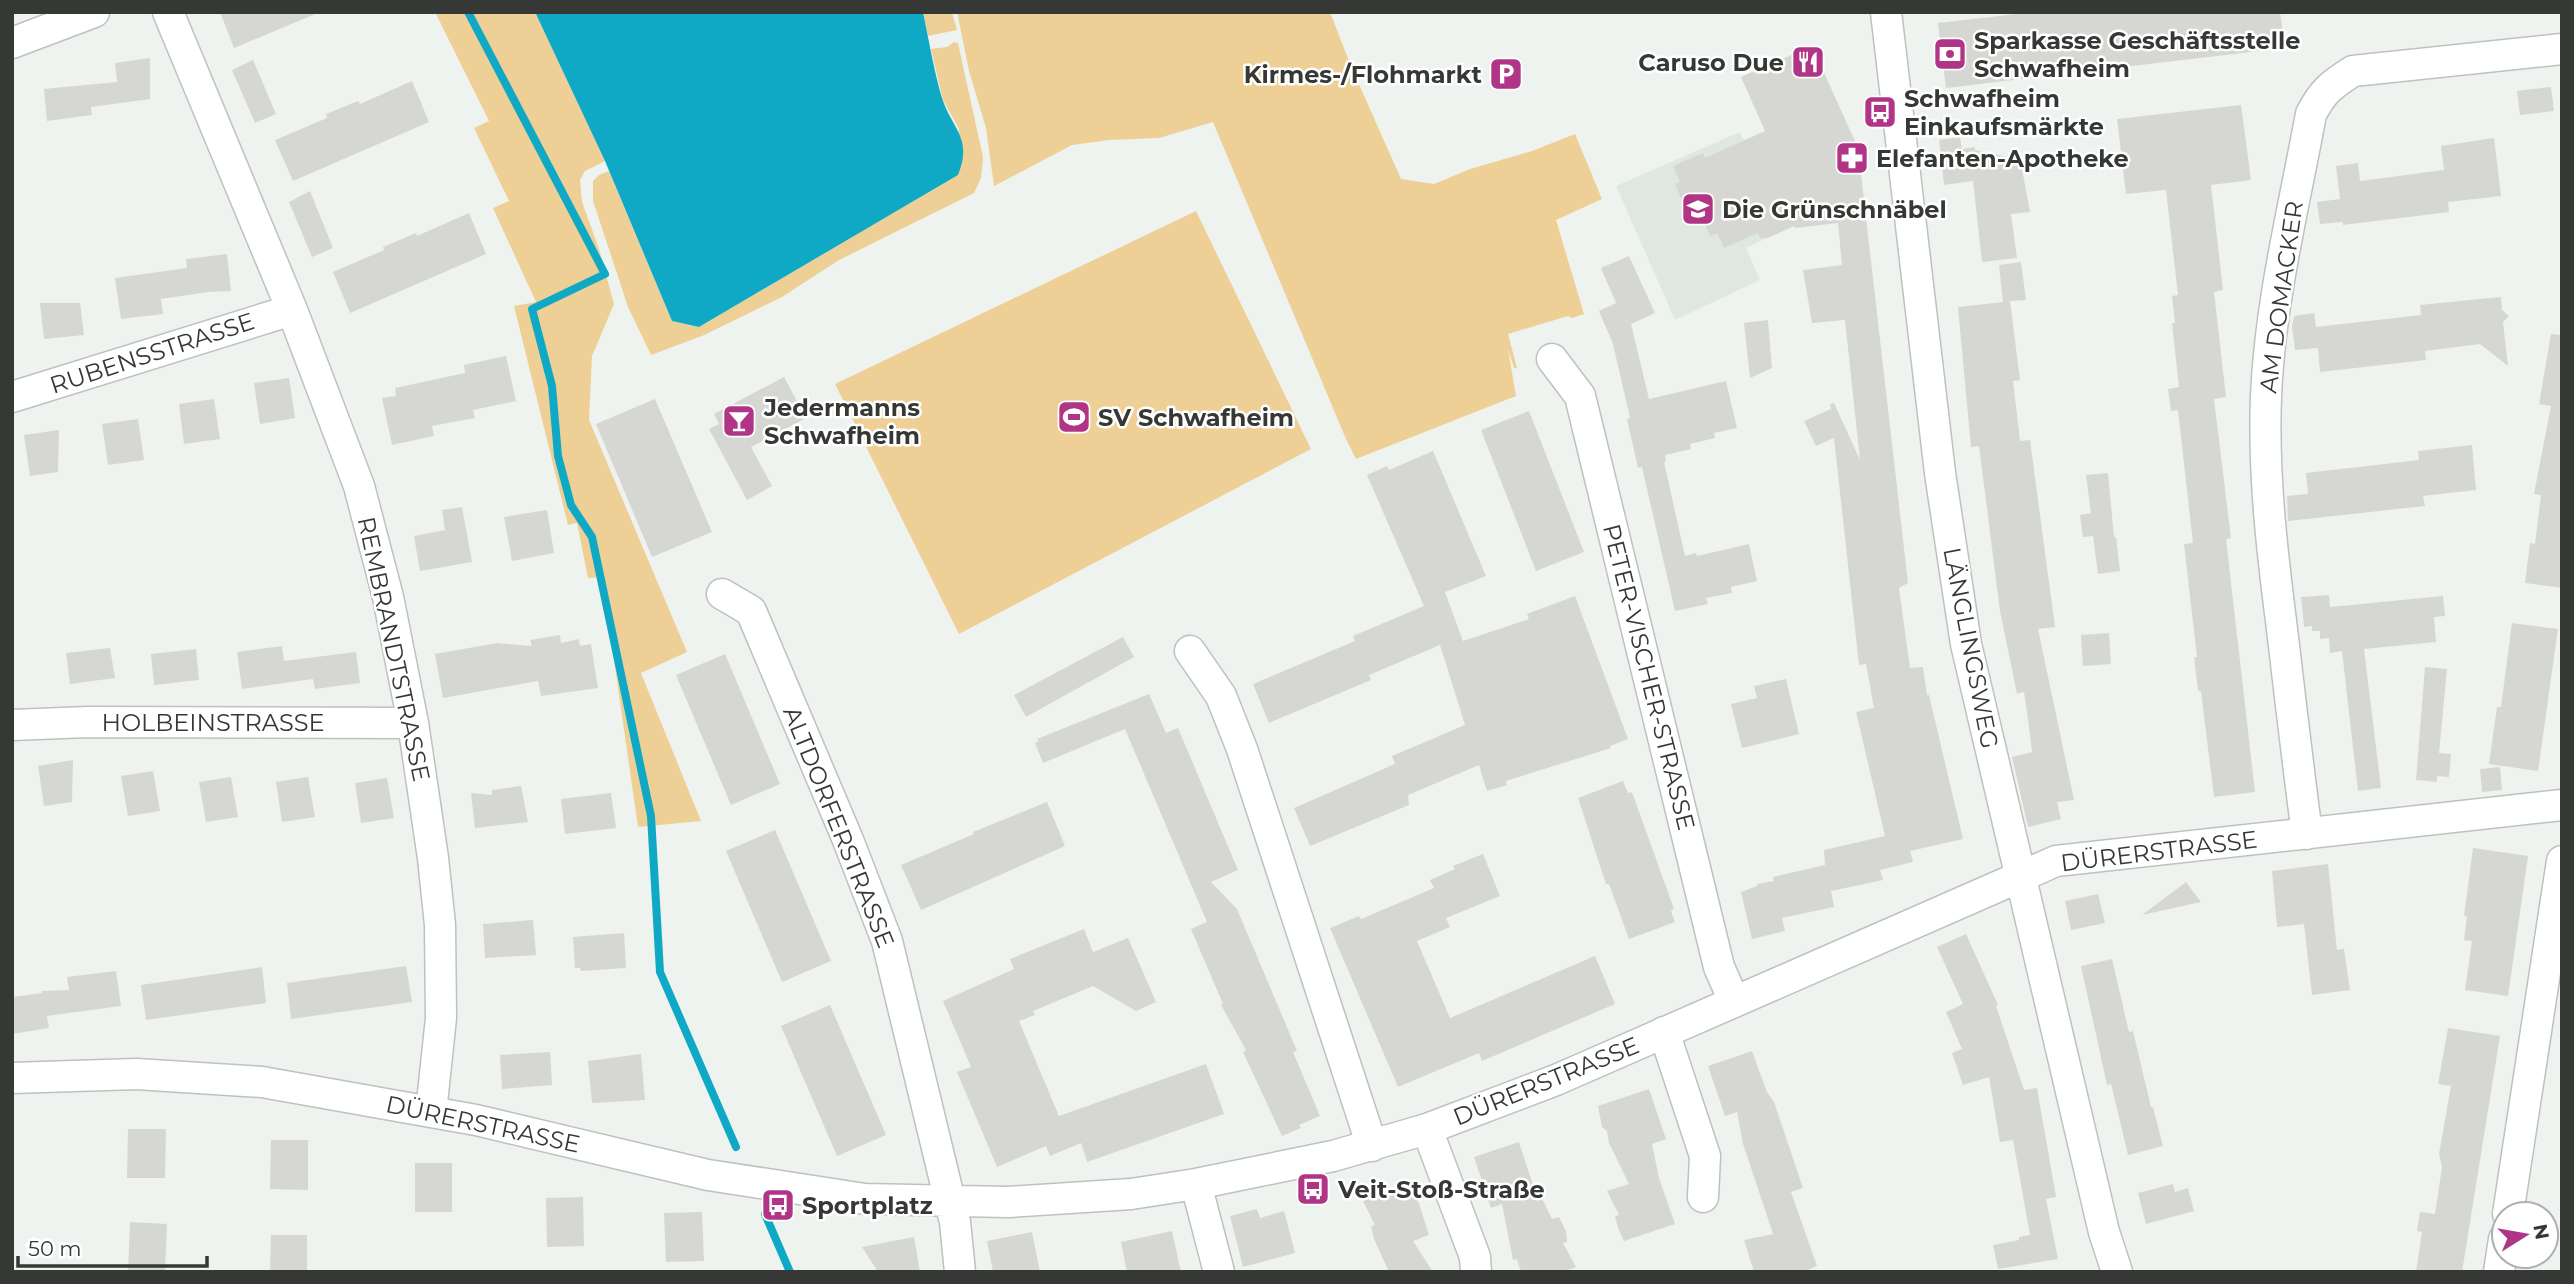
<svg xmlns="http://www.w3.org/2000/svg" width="2574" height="1284" viewBox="0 0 2574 1284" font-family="Montserrat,sans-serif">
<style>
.built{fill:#dee8e0}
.green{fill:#eed096}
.water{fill:#10a9c5}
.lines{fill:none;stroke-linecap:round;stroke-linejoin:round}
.stream{stroke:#10a9c5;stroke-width:8}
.building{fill:#d6d7d2}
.minor-casing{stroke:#bec2bf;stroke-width:33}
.minor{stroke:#fff;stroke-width:30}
.labels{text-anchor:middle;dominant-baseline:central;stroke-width:5;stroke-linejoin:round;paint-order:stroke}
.poi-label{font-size:24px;font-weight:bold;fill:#363836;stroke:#fefffe;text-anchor:start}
.street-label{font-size:24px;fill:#363836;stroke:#fefffe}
</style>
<rect width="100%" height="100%" fill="#eef3ef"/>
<!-- built -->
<path class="built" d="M1740 132 1756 167 1753 169 1780 232 1746 248 1760 280 1675 320 1616 186Z"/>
<!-- green -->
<path class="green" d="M435 12H535L605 161 585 171 580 180 582 202 599 249 614 304 592 356 589 420 687 652 641 673 701 821 638 827 602 577 588 578 577 523 568 525 514 306 536 302 493 208 509 201 474 128 489 121Z
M923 12H952L957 30 928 36Z
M957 12H1330L1350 64 1401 179 1434 184 1470 169 1532 151 1575 134 1602 199 1556 220 1584 314 1572 318 1568 316 1508 334 1517 368H1514L1508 349 1516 396 1356 459 1346 439 1213 122 1159 138 1109 140 1072 145 994 186 986 128 969 71Z
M954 42 958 43 983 157 981 178 974 193 839 260 782 297 702 336 651 355 628 307 593 201V181L599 175 609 171 672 321 699 327 958 175 959 129 943 100 931 49 947 47Z
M1196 211 1311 449 959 634 835 384Z"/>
<!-- water -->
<path class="water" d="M535 12H923C929 41 934 71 942 98 952 129 973 138 958 175L699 327 672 321 605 161Z"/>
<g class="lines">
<!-- stream -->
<path class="stream" d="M468 12 605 274 532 309 552 386 558 456 571 505 592 537 651 816 660 972 736 1147
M765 1214 790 1272"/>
</g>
<!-- building -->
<path class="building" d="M220 12H320L234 48Z
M2035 12H2280L2285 48 1946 88 1938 23Z
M1812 46 1858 148 1908 583 1899 588 1910 668 1923 667 1927 695H1929L1963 839 1910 851 1913 862 1880 870 1883 880 1831 891 1834 907 1782 918 1785 931 1752 939 1741 892 1757 886V884L1774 881 1773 877 1825 865 1824 850 1885 836 1856 712 1874 708 1866 664 1859 665 1834 438 1816 446 1804 421 1831 409 1830 404 1834 403 1860 460 1845 320 1812 323 1803 270 1842 265 1838 223 1795 228 1794 226 1768 238H1760L1758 233 1724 248 1717 233 1710 236 1698 208 1687 213 1675 184 1680 182 1673 166 1703 153 1705 158 1765 131 1741 77Z
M150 58V99L91 107 92 115 47 121 44 89 117 82 115 63Z
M253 60 276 114 255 123 232 70Z
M412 81 429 122 293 181 275 140 327 118 326 114 358 101 360 104Z
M2551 87 2554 111 2520 115 2517 91Z
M2241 105 2251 180 2211 185 2223 290 2214 292 2226 397 2214 399 2231 538 2226 539 2255 792 2214 797 2201 691H2198L2194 657H2197L2184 544 2193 543 2178 410 2171 411 2168 389 2179 387 2172 323H2175L2172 296 2178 295 2166 190 2126 194 2117 119Z
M1960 137 1962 149 1975 147V150L2009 157V159L2020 158 2030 212 2011 214 2017 258 1982 262 1973 181 1944 185 1939 140Z
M2494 138 2501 196 2448 202 2449 212 2343 225V222L2320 224 2317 202 2340 199 2336 166 2358 163 2360 181 2444 170 2441 146Z
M310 191 333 248 312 257 289 202Z
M469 213 486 254 350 313 333 272 384 250 383 247 416 233 417 236Z
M227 254 231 291 208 292 161 299 163 314 121 319 115 278 187 268 186 259Z
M1629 256 1655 313 1631 324 1649 399 1726 381 1737 428 1714 433 1715 438 1690 444 1691 449 1665 455 1666 461 1664 462 1685 556 1696 553 1697 556 1749 544 1757 581 1731 587 1732 593 1706 598 1708 604 1675 611 1642 467 1638 468 1627 419 1630 418 1613 344 1599 311 1616 303 1601 268Z
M2021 262 2026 300 2010 301 2020 380 2013 381 2020 441 2030 440 2055 627 2038 629 2074 800 2057 802 2061 819 2028 827 2012 757 2032 752 2028 719 2024 692 2017 694 2000 611 1979 446 1971 447 1958 307 2003 302 1999 265Z
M2501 297 2502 310 2509 316 2503 322 2508 366 2480 344 2425 351 2426 360 2320 372 2318 348 2295 350 2292 327 2294 316 2314 313 2316 327 2421 315 2420 305Z
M40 303H80L84 335 44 339Z
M1768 320 1772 368 1750 378 1744 323Z
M2551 334 2562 335V588L2525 583 2530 543 2535 544 2541 495 2534 494 2551 406 2539 404Z
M506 356 516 401 473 410 475 418 432 426 434 436 392 445 382 398 396 396 395 388 465 373 464 365Z
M784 377 806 418 751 447 772 486 747 500 709 429 719 424 714 414Z
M289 378 295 418 260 424 254 383Z
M214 399 220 439 184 444 179 404Z
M655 399 712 532 652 557 596 424Z
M1529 411 1584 552 1536 571 1481 430Z
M138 419 144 460 108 465 102 424Z
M59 430 58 472 30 476 24 435Z
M2472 445 2476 490 2423 496 2425 506 2288 521 2287 496 2308 494 2306 473 2419 460 2418 451Z
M1433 451 1486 576 1445 592 1463 641 1529 619 1527 614 1575 596 1628 739 1610 746 1611 748 1506 781 1507 785 1487 791 1479 765 1408 795 1409 805 1310 846 1294 808 1395 764 1392 756 1465 725 1440 645 1369 675 1371 680 1269 723 1253 684 1355 641 1353 636 1424 606 1367 475 1387 466 1389 470Z
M2108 473 2114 537H2116L2120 571 2098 574 2093 536 2083 537 2080 515 2091 513 2086 475Z
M462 507 472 562 420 571 414 536 445 530 442 510Z
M547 510 554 553 512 561 504 517Z
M2329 595 2330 607 2443 596 2445 616 2434 617 2436 642 2364 649 2381 788 2358 791 2342 651 2330 653 2329 638 2320 639V631H2312V626L2304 627 2301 597Z
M2512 623 2558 629 2538 771 2489 764 2497 707H2501Z
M2109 633 2111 664 2083 666 2081 635Z
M560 635 561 643 579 639 580 646 591 644 598 688 541 696 538 681 443 698 435 654 497 643 532 646 530 640Z
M1123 637 1134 657 1026 717 1014 695Z
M282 646 284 661 356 652 360 683 315 689 313 679 242 689 237 652Z
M110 648 115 678 70 684 66 653Z
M196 649 199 680 154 685 151 654Z
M725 654 780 784 731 805 676 675Z
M2425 667 2447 669 2439 753 2451 754 2449 777 2437 776V782L2416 780Z
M1786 679 1799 734 1742 748 1731 704 1757 698 1754 686Z
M1149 694 1166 733 1178 728 1238 870 1211 882 1237 909 1297 1051 1293 1052 1320 1116 1299 1125 1301 1128 1282 1136 1243 1052 1246 1050 1221 1005 1223 1004 1191 929 1207 922 1125 729 1043 763 1035 743 1039 741 1037 739Z
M73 760 72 802 44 806 38 766Z
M2500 767 2502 790 2482 792 2480 769Z
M153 771 160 811 128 816 121 776Z
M231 777 238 817 206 822 199 782Z
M308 777 315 817 282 822 276 782Z
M387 778 394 818 361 823 355 783Z
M1623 781 1628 793 1632 792 1674 909 1671 911 1675 922 1629 939 1609 884H1606L1578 798Z
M521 786 528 822 475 828 471 793 492 795V790Z
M611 793 616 828 565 834 561 799Z
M1047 802 1065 846 921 910 901 865 974 834 973 832Z
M775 830 831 961 782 982 726 851Z
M2473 848 2528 856 2508 996 2465 990 2472 941 2464 940 2467 916H2464Z
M1483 854 1500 896 1446 918 1450 927 1417 941 1450 1018 1595 956 1615 1004 1482 1061 1479 1053 1398 1087 1330 928 1359 916 1361 919 1434 888 1430 880 1455 869 1453 866Z
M2328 864 2337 950 2344 949 2350 990 2312 995 2304 924 2277 927 2272 871Z
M2186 882 2201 902 2142 915Z
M2098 894 2105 923 2071 930 2065 901Z
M533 920 536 955 485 958 483 924Z
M1084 929 1093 952 1128 938 1156 1002 1136 1011 1093 986 1033 1011 1035 1015 1019 1021 1059 1116 1206 1064 1224 1114 1087 1162 1081 1143 1050 1156 1046 1146 997 1167 957 1072 971 1067 943 1001 1014 969 1010 959Z
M624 933 626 968 581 971 580 968H575L573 937Z
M1966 934 1998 1005 1996 1006 2024 1090 2037 1088 2056 1197 2046 1199 2058 1259 1998 1269 1993 1245 2019 1240V1237L2030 1235 2013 1140 2000 1142 1989 1077 1963 1085 1952 1053 1962 1049 1946 1012 1963 1004 1937 947Z
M2112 959 2129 1032 2133 1031 2151 1107H2153L2163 1146 2128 1155 2111 1084 2107 1085 2081 966Z
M406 966 412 1002 291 1019 287 983Z
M262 967 266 1003 146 1020 141 985Z
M116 971 121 1006 47 1016 49 1028 12 1034V997L42 993V991L69 990 67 977Z
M830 1005 886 1135 837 1156 781 1026Z
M2448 1028 2500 1036 2462 1272H2416L2422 1232 2417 1231 2420 1212 2435 1214 2442 1167 2439 1154 2451 1086 2438 1084Z
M1752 1051 1767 1092 1774 1102 1803 1188 1791 1192 1817 1266 1803 1272H1754L1744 1240 1773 1234 1743 1144 1737 1112 1725 1116 1708 1066Z
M550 1052 552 1085 502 1089 500 1055Z
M641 1054 645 1100 592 1103 588 1061Z
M1649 1089 1666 1139 1652 1144 1659 1178 1675 1224 1624 1241 1618 1228 1615 1216 1619 1215 1607 1191 1629 1184 1609 1143 1607 1131 1602 1127 1598 1106Z
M128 1129H166L165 1178H127Z
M271 1140H308V1190L270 1189Z
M1519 1142 1535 1191 1538 1190 1552 1219 1559 1217 1566 1231 1567 1242 1563 1243 1576 1267 1562 1272H1521L1517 1259 1513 1260 1502 1204 1491 1208 1474 1157Z
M415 1163H452V1212H415Z
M2173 1184 2175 1192 2188 1188 2194 1211 2146 1224 2138 1193Z
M1413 1185 1429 1235 1413 1241 1433 1272H1389L1374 1239 1371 1226 1375 1225 1363 1201Z
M583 1197 584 1246 547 1247 546 1198Z
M1257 1209 1260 1218 1284 1211 1295 1253 1243 1267 1230 1216Z
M702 1212 704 1261 666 1262 664 1213Z
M130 1222 167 1224 165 1272H128Z
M1172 1231 1181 1272H1127L1121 1242Z
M1032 1232 1040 1272H993L987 1241Z
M271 1235H307V1272H270Z
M914 1237 920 1272H878L862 1247Z"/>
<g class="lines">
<defs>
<path id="minor" d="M168 12 292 310 359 486 388 597 413 723 433 858 440 925 441 1018 431 1112
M1886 12 1940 473 1966 644 2104 1232 2117 1272
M12 43 94 12
M1552 359 1580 396 1719 967 1734 1001
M12 397 292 310
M722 594 751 611 848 840 887 941 955 1222 960 1272
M1190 651 1221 696 1242 749 1372 1146
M12 725 88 722 413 723
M2307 834C2298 766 2290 697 2282 629 2272 551 2263 475 2266 396 2270 301 2294 207 2311 114 2323 91 2331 85 2353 71L2562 49
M1664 1032 1705 1156 1703 1197
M12 1078 136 1074 262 1082 476 1120 708 1175 865 1199 1008 1202 1131 1194 1196 1184 1333 1156 1427 1129 1556 1080 2056 861 2562 805
M1427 1129 1475 1257 1476 1272
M1196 1184 1219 1272
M2508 1214 2562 861
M2499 1272 2504 1239"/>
</defs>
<!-- minor casing -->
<use href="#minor" class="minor-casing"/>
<!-- minor -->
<use href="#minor" class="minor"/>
</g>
<!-- icons -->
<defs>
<symbol id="bank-square" viewBox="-11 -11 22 22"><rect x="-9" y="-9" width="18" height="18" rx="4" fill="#b03586" stroke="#fefffe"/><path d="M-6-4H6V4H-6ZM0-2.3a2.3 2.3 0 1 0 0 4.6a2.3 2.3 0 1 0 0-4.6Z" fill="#fff"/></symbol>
<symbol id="restaurant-square" viewBox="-11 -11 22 22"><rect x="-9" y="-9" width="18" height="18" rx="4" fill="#b03586" stroke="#fefffe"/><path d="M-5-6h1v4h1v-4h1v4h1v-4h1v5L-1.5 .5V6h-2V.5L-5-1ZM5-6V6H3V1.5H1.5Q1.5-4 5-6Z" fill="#fff"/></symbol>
<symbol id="parking-square" viewBox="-11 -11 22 22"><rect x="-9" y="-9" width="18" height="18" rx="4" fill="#b03586" stroke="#fefffe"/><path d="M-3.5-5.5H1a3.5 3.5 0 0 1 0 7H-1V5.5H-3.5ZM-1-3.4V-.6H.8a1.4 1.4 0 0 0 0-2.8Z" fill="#fff"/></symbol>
<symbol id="bus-square" viewBox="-11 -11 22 22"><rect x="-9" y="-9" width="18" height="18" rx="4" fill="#b03586" stroke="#fefffe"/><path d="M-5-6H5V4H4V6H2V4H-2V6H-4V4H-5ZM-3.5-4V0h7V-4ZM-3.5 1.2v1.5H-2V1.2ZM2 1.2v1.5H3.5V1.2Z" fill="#fff"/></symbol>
<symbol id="pharmacy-square" viewBox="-11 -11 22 22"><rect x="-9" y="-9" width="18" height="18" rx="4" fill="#b03586" stroke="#fefffe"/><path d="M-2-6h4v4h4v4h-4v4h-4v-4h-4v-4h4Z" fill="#fff"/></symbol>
<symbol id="school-square" viewBox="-11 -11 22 22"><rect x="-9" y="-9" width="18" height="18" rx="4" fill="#b03586" stroke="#fefffe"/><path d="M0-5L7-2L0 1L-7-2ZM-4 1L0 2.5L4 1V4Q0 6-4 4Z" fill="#fff"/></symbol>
<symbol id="stadium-square" viewBox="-11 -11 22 22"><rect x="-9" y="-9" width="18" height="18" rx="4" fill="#b03586" stroke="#fefffe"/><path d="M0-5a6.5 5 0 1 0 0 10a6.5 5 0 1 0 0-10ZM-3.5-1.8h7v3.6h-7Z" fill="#fff"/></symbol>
<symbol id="bar-square" viewBox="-11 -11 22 22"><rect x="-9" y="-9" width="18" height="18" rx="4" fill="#b03586" stroke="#fefffe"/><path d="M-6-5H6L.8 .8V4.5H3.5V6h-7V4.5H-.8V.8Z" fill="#fff"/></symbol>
</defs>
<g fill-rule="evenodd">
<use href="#bank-square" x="1931" y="35" width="38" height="38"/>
<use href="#restaurant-square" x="1789" y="43" width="38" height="38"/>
<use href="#parking-square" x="1487" y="55" width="38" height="38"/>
<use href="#bus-square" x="1861" y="93" width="38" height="38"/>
<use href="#pharmacy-square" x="1833" y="139" width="38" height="38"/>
<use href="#school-square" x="1679" y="190" width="38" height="38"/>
<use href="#stadium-square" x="1055" y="398" width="38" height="38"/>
<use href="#bar-square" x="720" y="402" width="38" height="38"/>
<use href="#bus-square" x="1294" y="1170" width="38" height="38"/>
<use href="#bus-square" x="759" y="1186" width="38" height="38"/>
</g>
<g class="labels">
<!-- poi labels -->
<g class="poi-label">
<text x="1974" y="40">Sparkasse Geschäftsstelle<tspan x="1974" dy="28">Schwafheim</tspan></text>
<text x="1784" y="62" text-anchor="end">Caruso Due</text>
<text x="1482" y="74" text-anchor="end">Kirmes-/Flohmarkt</text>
<text x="1904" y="98">Schwafheim<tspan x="1904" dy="28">Einkaufsmärkte</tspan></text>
<text x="1876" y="158">Elefanten-Apotheke</text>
<text x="1722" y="209">Die Grünschnäbel</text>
<text x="764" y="407">Jedermanns<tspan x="764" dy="28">Schwafheim</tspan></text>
<text x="1098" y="417">SV Schwafheim</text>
<text x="1338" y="1189">Veit-Stoß-Straße</text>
<text x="802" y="1205">Sportplatz</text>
</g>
<!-- street labels -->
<g class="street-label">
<text transform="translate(2281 297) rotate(-82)">AM DOMACKER</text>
<text transform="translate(152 353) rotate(-18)">RUBENSSTRASSE</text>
<text transform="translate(1971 648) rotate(79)">LÄNGLINGSWEG</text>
<text transform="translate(394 649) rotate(78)">REMBRANDTSTRASSE</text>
<text transform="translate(1649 677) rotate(76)">PETER-VISCHER-STRASSE</text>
<text x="213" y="722">HOLBEINSTRASSE</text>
<text transform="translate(839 827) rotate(68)">ALTDORFERSTRASSE</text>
<text transform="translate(2159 851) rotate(-7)">DÜRERSTRASSE</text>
<text transform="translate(1546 1081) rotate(-22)">DÜRERSTRASSE</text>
<text transform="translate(483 1124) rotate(12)">DÜRERSTRASSE</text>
</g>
</g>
<!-- border -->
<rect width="2574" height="1284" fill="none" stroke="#363836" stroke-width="28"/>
<!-- north arrow -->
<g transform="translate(2525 1235) rotate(79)"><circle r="33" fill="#fefffe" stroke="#aeafae" stroke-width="2"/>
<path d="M0-5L12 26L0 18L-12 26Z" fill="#b03586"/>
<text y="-10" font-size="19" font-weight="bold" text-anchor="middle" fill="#363836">N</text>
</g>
<!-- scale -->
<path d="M18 1256v10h189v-10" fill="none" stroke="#363836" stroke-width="3.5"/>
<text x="28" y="1256" font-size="21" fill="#363836" stroke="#fefffe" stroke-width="5" paint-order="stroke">50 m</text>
</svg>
